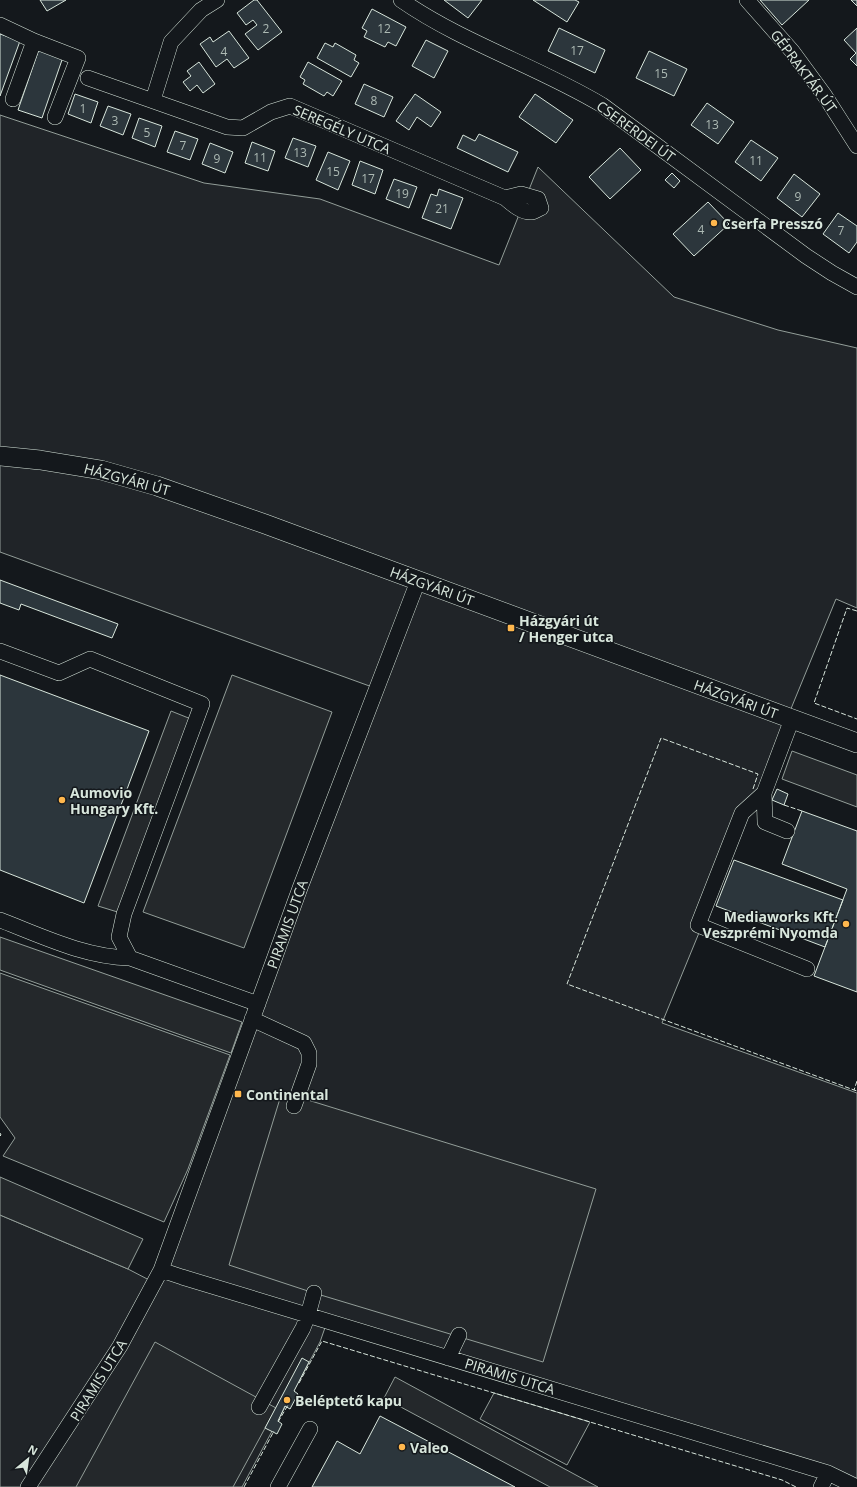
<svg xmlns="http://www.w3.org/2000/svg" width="857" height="1487" viewBox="0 0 857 1487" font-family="'Open Sans',sans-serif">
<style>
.green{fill:#202428;stroke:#939e99}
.parking{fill:#24282b;stroke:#939e99}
.building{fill:#2c363c;stroke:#d8e6dc}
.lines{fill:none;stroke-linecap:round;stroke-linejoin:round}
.minor-casing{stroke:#d8e6dc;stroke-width:16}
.major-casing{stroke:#d8e6dc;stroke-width:20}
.minor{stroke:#14181c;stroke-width:15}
.major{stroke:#14181c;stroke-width:19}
.fence{stroke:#d8e6dc;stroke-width:1;stroke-dasharray:5 2;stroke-linecap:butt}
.poi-dot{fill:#ffb74d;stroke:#14181c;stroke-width:1.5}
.labels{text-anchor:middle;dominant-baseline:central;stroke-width:3;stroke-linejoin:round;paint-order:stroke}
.number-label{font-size:12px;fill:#adbab4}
.street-label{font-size:14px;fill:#d8e6dc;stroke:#14181c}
.poi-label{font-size:14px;font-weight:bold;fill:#d8e6dc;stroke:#14181c;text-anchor:start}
</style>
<rect width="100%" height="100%" fill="#14181c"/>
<!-- green -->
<path class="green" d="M0 115 204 183 320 199 499 265 538 167 674 297 778 330 857 348V608L836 599 662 1023 857 1093V1484L328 1319 320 1342 242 1487H0V1215L128 1269 153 1282 375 688 0 552Z
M494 1393 590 1422 567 1465 480 1419Z"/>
<!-- parking -->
<path class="parking" d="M232 675 332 712 244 948 143 912Z
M171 711 196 721 124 914 98 906Z
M792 751 857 775V807L782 779Z
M0 937 242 1022 231 1053 0 970Z
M0 973 230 1055 188 1169 164 1222 3 1156 15 1138 0 1117Z
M282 1092 596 1189 543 1362 314 1293 229 1265Z
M0 1177 143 1239 128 1269 0 1215Z
M155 1342 276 1408 233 1487H76Z
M395 1377 598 1487H550L384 1398Z"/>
<!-- building -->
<path class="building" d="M40 0H66L47 11Z
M254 0H257L282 32 258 50 245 34 257 25 253 20 246 25 237 13Z
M444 0H482L468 18Z
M533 0H575L579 2 567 22Z
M760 0H809L782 25Z
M851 0H857V6Z
M372 9 406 27 396 46 388 42 385 47 364 37 367 31 362 28Z
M559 28 605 50 595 73 548 51Z
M857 28V66L850 59 856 53 844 40Z
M229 31 249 58 234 68 227 59 216 67 200 44 210 37 213 42Z
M0 34 20 41 0 96Z
M426 40 448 51 434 78 412 66Z
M325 43 333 47 335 43 356 55 354 60 359 63 351 77 317 58Z
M39 49 63 57 42 118 18 110Z
M649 51 687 69 674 96 636 78Z
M199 62 215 84 203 93 197 85 190 91 183 82 191 76 187 71Z
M308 62 342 81 333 96 327 92 324 96 303 84 305 80 300 77Z
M364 84 393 97 384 117 355 104Z
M75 94 98 102 91 123 68 114Z
M415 94 441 112 431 127 417 117 409 130 396 121Z
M535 94 573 120 556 143 519 117Z
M707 103 734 122 718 144 691 125Z
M108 106 131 114 123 135 100 126Z
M139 118 162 126 155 147 132 138Z
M175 131 198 139 190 160 167 152Z
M479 134 518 152 508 172 457 148 463 135 475 141Z
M293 138 316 146 308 167 285 158Z
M751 140 778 158 761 181 735 162Z
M252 142 275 151 268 171 245 163Z
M210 143 233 152 225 173 202 164Z
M620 148 641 170 610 199 589 177Z
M328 152 350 161 338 190 316 180Z
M360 161 383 170 375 194 352 185Z
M672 173 680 181 674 188 665 180Z
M794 174 820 194 802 217 777 198Z
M394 179 417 187 409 208 386 199Z
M439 189 463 198 451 229 422 218 431 194 437 196Z
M708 202 729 224 694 256 673 234Z
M838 213 857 226V242L849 253 823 234Z
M0 580 118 624 112 638 21 604 19 610 0 603Z
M0 675 149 731 84 903 0 870Z
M777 789 788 794 784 805 772 800Z
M802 811 857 831V992L814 976 847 889 782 864Z
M734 860 843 900 825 947 716 906Z
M302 1358 309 1362 294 1391 298 1394 290 1409 285 1406 278 1421 282 1424 277 1434 265 1428Z
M380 1416 515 1487H312L337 1441 360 1454Z"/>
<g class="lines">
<defs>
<path id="minor" d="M401 0C463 43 537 66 602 105L806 256 832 273 857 287
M747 0 792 51 825 96 857 146
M0 25 34 41 78 58 55 117
M88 78 227 127 243 128 271 112 290 106 505 198C512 204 522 213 532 212 534 212 538 209 541 208L538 199 521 194 505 198
M13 99 34 41
M153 100 171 42 201 10 217 0
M0 651 59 673 90 659 202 704 124 914 119 937 130 958 258 1004
M792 719 764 793 742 813 698 925 807 969
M764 793 765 822 787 831
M0 920C42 936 84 957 130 958
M252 1019 304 1043 309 1053V1064L294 1106
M161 1270 182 1277 828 1473 857 1487
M448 1358 459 1335
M259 1407 303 1328 308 1315 314 1293
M28 1487 120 1346 161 1270 300 888 418 581
M278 1487 310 1429
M821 1487 828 1473"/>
<path id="major" d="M0 456 40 460 101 470 157 486 265 524 857 743"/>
</defs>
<!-- minor casing -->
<use href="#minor" class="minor-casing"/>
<!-- major casing -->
<use href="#major" class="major-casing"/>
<!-- minor -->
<use href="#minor" class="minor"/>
<!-- major -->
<use href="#major" class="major"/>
<!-- fence -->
<path class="fence" d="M857 611 847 608 814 703 857 719
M753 789 758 774 661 738 567 984 854 1090
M784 805 802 811
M857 1081 854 1090 857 1091
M0 1133 1 1135 0 1136
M299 1383 322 1341 782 1480 796 1487
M278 1422 288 1405
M244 1487 274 1431"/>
</g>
<!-- markers -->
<g class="poi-dot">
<circle cx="714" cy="223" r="4"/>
<rect x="507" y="624" width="8" height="8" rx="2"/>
<circle cx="62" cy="800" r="4"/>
<circle cx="846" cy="924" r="4"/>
<rect x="234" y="1090" width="8" height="8" rx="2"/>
<circle cx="287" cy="1400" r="4"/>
<circle cx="402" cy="1447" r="4"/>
</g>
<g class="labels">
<!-- number labels -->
<g class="number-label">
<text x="266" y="28">2</text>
<text x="384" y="28">12</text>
<text x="577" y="50">17</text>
<text x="224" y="51">4</text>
<text x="661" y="73">15</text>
<text x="374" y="100">8</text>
<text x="83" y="108">1</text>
<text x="115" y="120">3</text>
<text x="712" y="124">13</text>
<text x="147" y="132">5</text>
<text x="183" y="145">7</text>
<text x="300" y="152">13</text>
<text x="260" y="157">11</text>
<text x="217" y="158">9</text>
<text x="756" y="160">11</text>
<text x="333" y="171">15</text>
<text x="368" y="178">17</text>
<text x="402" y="193">19</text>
<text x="798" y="196">9</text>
<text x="442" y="208">21</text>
<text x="701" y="229">4</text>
<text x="841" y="230">7</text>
</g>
<!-- street labels -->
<g class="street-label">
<text transform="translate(804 71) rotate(53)">GÉPRAKTÁR ÚT</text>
<text transform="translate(342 129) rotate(23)">SEREGÉLY UTCA</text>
<text transform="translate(636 131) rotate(36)">CSERERDEI ÚT</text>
<text transform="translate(127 479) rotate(15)">HÁZGYÁRI ÚT</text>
<text transform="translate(432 586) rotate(20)">HÁZGYÁRI ÚT</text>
<text transform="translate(736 699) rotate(20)">HÁZGYÁRI ÚT</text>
<text transform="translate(287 924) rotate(-70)">PIRAMIS UTCA</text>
<text transform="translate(510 1376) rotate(17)">PIRAMIS UTCA</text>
<text transform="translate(98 1380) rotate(-58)">PIRAMIS UTCA</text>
</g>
<!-- poi labels -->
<g class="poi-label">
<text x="722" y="223">Cserfa Presszó</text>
<text x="519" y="620">Házgyári út<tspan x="519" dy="16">/ Henger utca</tspan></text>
<text x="70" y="792">Aumovio<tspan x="70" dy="16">Hungary Kft.</tspan></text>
<text x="838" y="916" text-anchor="end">Mediaworks Kft.<tspan x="838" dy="16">Veszprémi Nyomda</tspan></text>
<text x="246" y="1094">Continental</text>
<text x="295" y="1400">Beléptető kapu</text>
<text x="410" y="1447">Valeo</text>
</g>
</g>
<!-- north arrow -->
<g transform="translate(28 1459) rotate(29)" stroke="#14181c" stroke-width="3" paint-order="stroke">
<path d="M0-3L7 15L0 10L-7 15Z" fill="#d8e6dc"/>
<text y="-6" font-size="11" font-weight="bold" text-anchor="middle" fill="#d8e6dc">N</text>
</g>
</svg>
